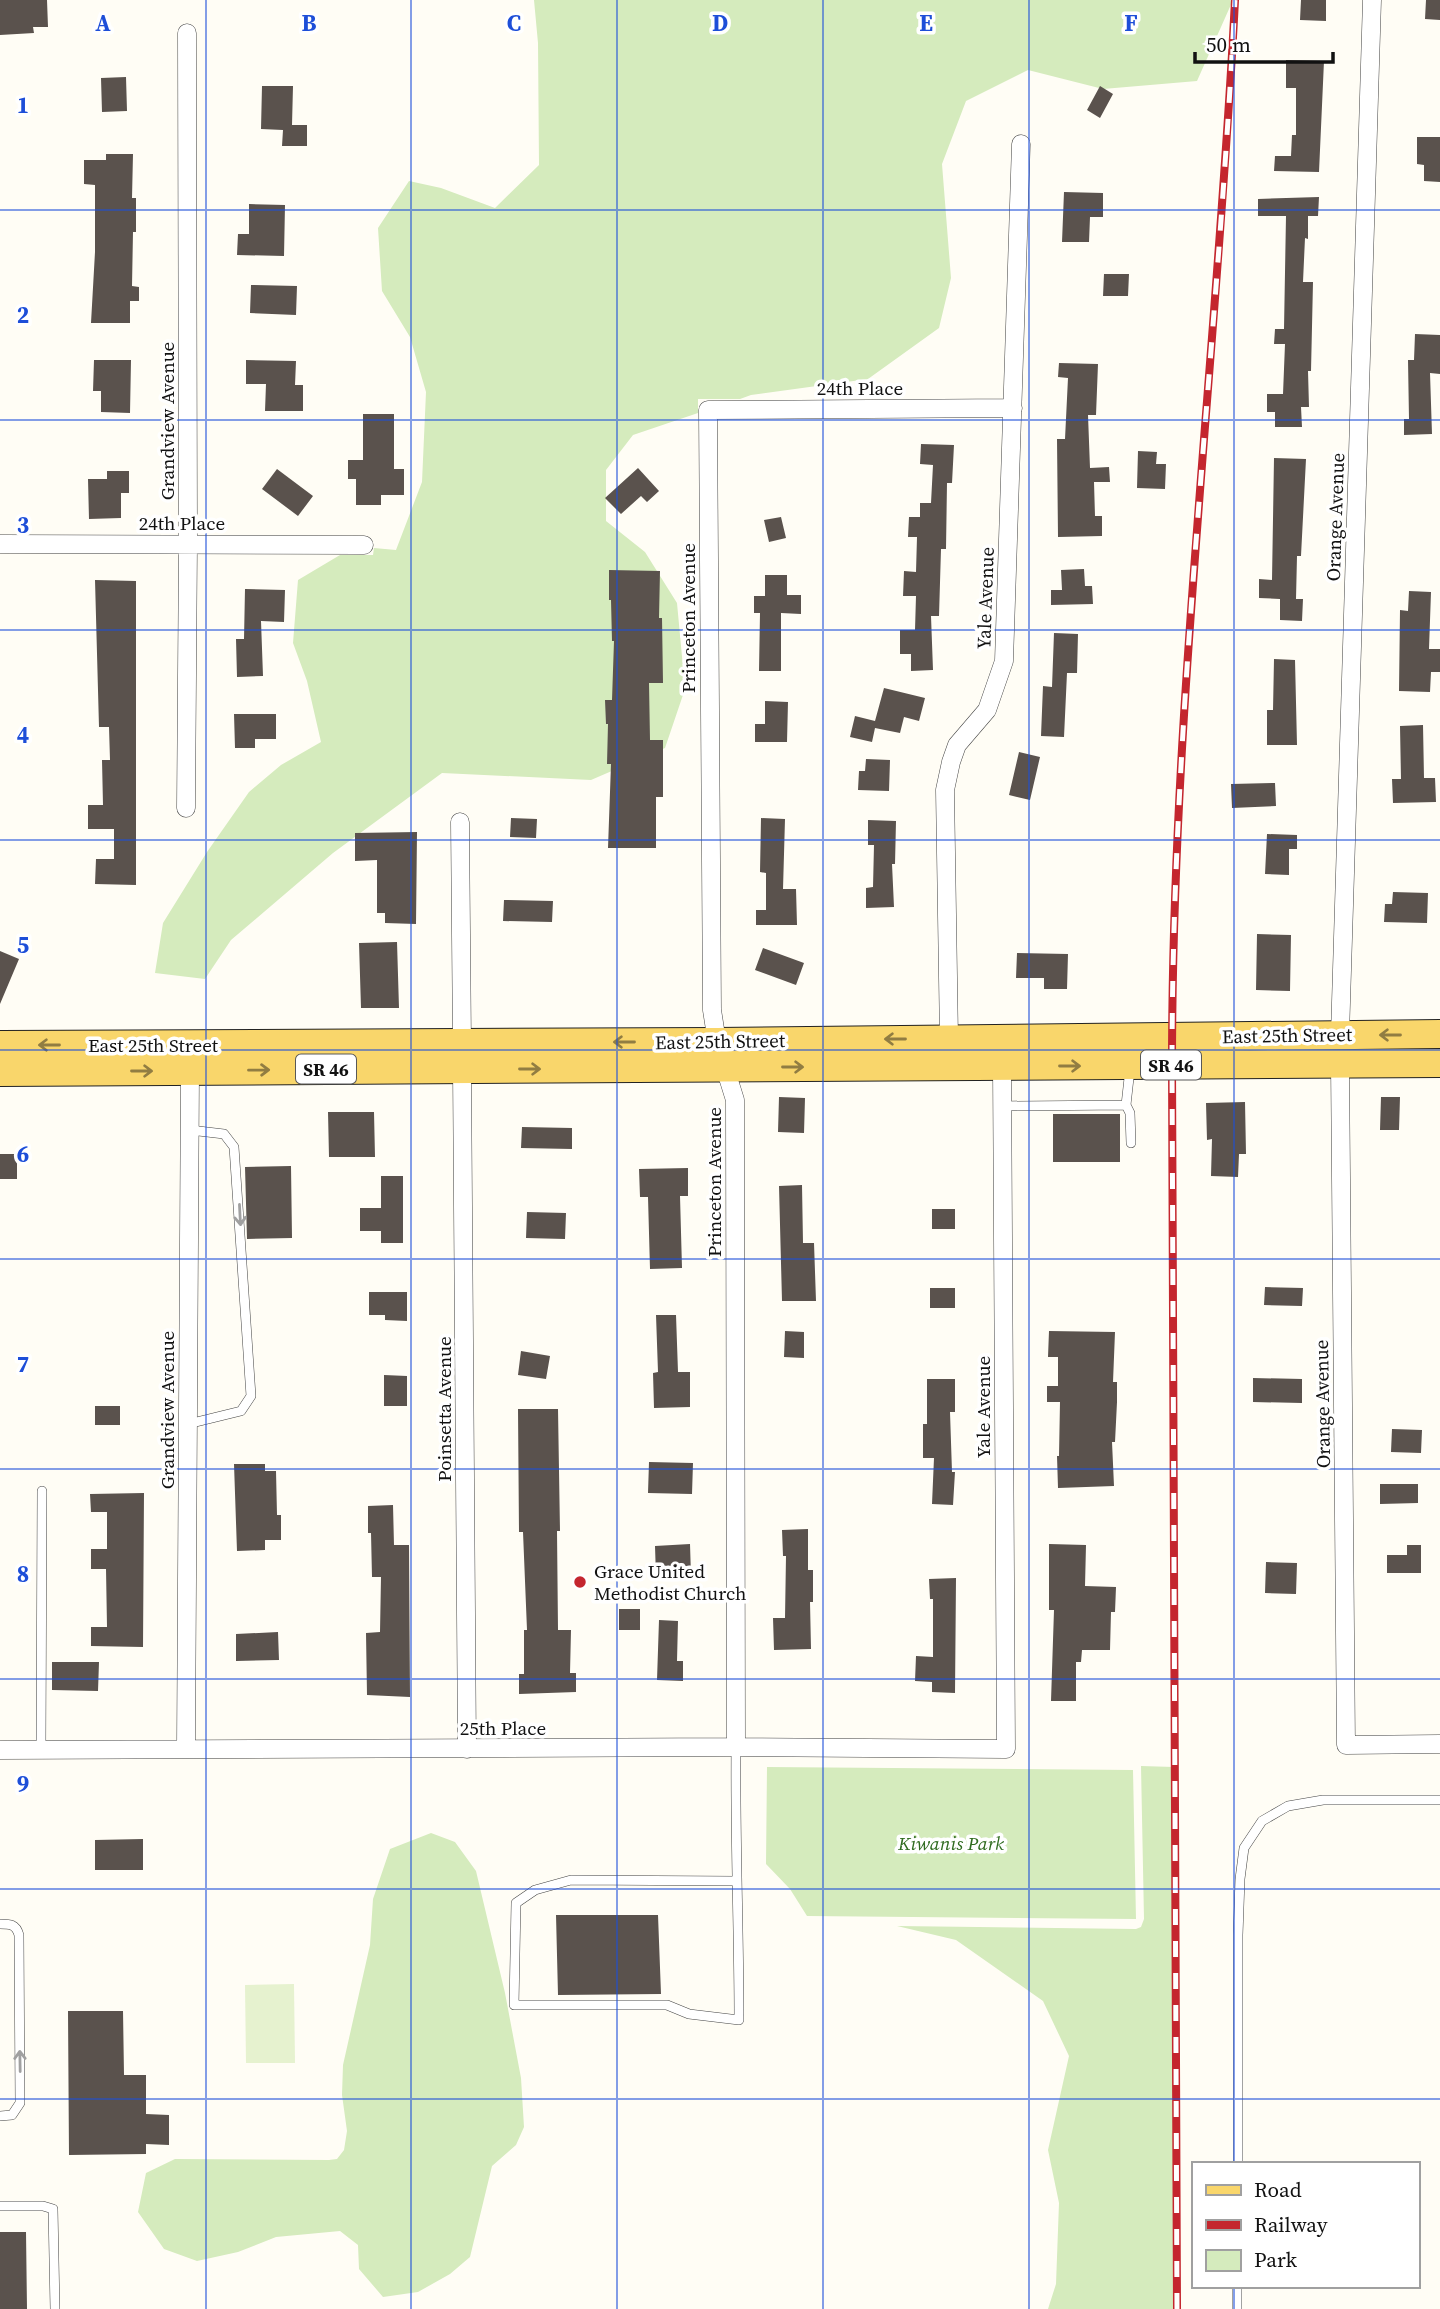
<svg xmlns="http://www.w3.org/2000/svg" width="1440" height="2309" viewBox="0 0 1440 2309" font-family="'Source Serif 4',serif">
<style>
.green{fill:#d5ebbd}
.pitch{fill:#e6f2cf}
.building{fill:#5a524d}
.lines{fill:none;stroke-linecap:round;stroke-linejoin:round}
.service-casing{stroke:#444;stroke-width:10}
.minor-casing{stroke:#444;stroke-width:19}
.primary-casing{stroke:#222;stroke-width:30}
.service{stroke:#fff;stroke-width:9}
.minor{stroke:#fff;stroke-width:18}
.primary{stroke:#f9d66b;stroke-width:28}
.rail-casing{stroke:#c4262e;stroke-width:8}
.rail{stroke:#fff;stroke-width:5;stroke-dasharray:16;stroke-linecap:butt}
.oneway{stroke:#917d42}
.oneway2{stroke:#a0a0a0}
.grid{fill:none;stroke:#1d4ed8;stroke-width:2;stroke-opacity:0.55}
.poi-dot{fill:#c4262e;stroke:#fff;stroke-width:2.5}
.labels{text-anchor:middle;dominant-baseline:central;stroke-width:7;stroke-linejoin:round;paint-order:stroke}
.shield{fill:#fff;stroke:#585858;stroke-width:2}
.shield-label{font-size:18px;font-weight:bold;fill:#111}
.street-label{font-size:19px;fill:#111;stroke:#fff}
.poi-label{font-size:19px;fill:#111;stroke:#fff;text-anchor:start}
.park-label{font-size:19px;font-style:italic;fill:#2f6b1f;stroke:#fff}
.grid-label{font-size:23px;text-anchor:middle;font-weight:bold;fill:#1d4ed8;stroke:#fff;stroke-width:7;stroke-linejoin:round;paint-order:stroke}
</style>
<rect width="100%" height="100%" fill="#fffdf5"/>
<!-- green -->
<path class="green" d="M534 0H1233L1197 81 1103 89 1028 70 966 101 942 164 951 278 939 328 868 379 751 395 740 399H698V413L633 435 606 470V521L645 552 677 603 685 689 665 748 591 780 442 773 333 853 231 940 205 979 155 973 163 923 207 852 249 792 281 765 321 742 307 681 293 643 298 580 340 555H373L374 548 396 550 422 482 426 392 410 337 382 291 378 228 409 181 441 188 495 208 539 165 538 43Z
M1141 1766 1174 1767 1177 2309H1048L1056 2284 1059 2203 1048 2150 1069 2056 1043 2001 956 1940 897 1926 1136 1929 1141 1927 1144 1919Z
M767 1767 1133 1770 1136 1919 807 1916 790 1889 766 1864Z
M431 1833 455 1842 476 1871 505 1993 521 2078 524 2127 516 2145 492 2166 470 2257 450 2274 418 2292 383 2297 359 2269 358 2245 340 2231 276 2237 238 2252 197 2261 164 2249 138 2212 146 2173 175 2159 329 2160 337 2159 344 2150 347 2131 342 2095 343 2065 370 1945 373 1899 390 1849Z"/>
<!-- pitch -->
<path class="pitch" d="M294 1984 295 2063H246L245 1985Z"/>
<!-- building -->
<path class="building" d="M0 0H47L48 27H33L34 33 0 35Z
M1301 0H1326V21L1300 20Z
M1426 0H1440V20L1425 19Z
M1286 60 1324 61 1319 172 1274 171 1275 156H1291L1292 135H1296V88H1286Z
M126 77 127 111 102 112 101 78Z
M262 86H293L292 125H307V146H282L283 130 261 129Z
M1100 86 1113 94 1100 118 1087 110Z
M1417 137H1440V182L1424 181V165L1417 164Z
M106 154H133L132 198H136V232H133L132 286 139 287V301H130V323H91L95 252V185L84 184V160H106Z
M1064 192 1103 193V217H1090L1089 242H1062Z
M1319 197 1318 216H1308V239L1305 238 1303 282H1313L1311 371H1308L1309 407H1301L1302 427H1275V412H1267V394H1283L1285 344H1274L1275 329H1284L1286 216H1258V199Z
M249 204 285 205 284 256 237 255 238 234H249Z
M1104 274H1129L1128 296H1103Z
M251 285 297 286 296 315 250 313Z
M1415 334 1440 335V374L1430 373 1432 434 1404 435V419H1409L1408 360H1414Z
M94 360H131L130 413 101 412V391H93Z
M246 360 296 361 295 385H303V411H265L266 384H246Z
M1059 363 1098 364 1096 415H1088L1090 468 1109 467 1110 482H1094L1095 516H1102V536L1058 537 1057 439H1065L1068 378 1058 377Z
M363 414H394V469H404V495H381V505H356V479H348V460H363Z
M921 444 954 445 952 483H947L946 549H941L939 616H931L933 670 911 671V654H900V630H915L916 596H903L904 571 916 572 917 537H908L909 517H920V503H931L933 465 920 464Z
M1138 451 1157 452 1156 464H1166L1165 489 1137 488Z
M1274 458 1306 459 1301 556H1297L1296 599H1303L1302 621 1280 620V599L1259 598V579L1272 580Z
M638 468 659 491 647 502 641 496 621 514 605 498Z
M277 469 313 496 298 516 262 489Z
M107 471H129V493H121V518L89 519 88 479H107Z
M781 517 786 538 769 542 764 520Z
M1084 569 1085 586H1092L1093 604 1051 605V590H1062L1061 570Z
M609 570 660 571 659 618H662L663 683H649L650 740H663V797H656V848H608L611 764H607L608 724H606L605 700H612L614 641H612L611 600H609Z
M765 575H787V595H801V614L781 613V671H759L760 613H754V596H765Z
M95 580 136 581V885L95 884 96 859H114V829H88V805H103L102 760H110L109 727H99Z
M245 589 285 590 284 622 261 621 263 676 237 677 236 639H244Z
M1409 591 1431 592 1429 649H1440V672H1431L1430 692 1399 691 1400 610 1408 611Z
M1054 633 1078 634 1077 673H1067L1064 737 1041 736 1043 686 1052 687Z
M1274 659 1295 660 1297 745H1267V710H1273Z
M884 688 925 698 919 721 904 717 900 733 875 728 872 742 850 737 855 716 875 721Z
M765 701 788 702 787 742H755V724H765Z
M234 714H276V739H255V748H235Z
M1423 725 1424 778H1435L1436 802 1393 803 1392 779H1401L1400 726Z
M1019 752 1040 757 1030 800 1009 795Z
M866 759 890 760 889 791 858 790 859 771H865Z
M1275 783 1276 806 1232 808 1231 784Z
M511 818 537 819 536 838 510 837Z
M761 818 785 819 783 889H796L797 925H756V910H766V873L760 872Z
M868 820 896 821 895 864H892L894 907 866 908V888L873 887 874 845H868Z
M417 832 416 924 385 923V913H377V860L355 861V833Z
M1267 834 1297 835V849H1289V875L1265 874Z
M1393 892 1428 893 1427 923 1384 922 1385 904H1392Z
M504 900 553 901 552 922 503 921Z
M1257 934 1291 935 1290 991 1256 990Z
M397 942 399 1008H361L359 943Z
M763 948 804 963 796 985 755 970Z
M0 951 19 959 0 1004Z
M1017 953 1068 954 1067 989H1044V978H1016Z
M779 1097 805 1098 804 1133 778 1132Z
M1381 1097H1400L1399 1130H1380Z
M1245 1102 1246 1154H1239L1238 1177 1211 1176 1212 1139 1207 1140 1206 1103Z
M328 1112H374L375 1157H329Z
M1053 1114H1120V1162H1053Z
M522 1127 572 1128V1149L521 1148Z
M0 1154H17V1179H0Z
M291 1166 292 1238 247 1239 245 1167Z
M688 1168V1196H680L682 1268 650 1269 648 1197H640L639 1169Z
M381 1176H403V1243H381V1231H360V1208H381Z
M802 1185 803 1243H814L816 1301H782L779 1186Z
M932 1209H955V1229H932Z
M527 1212 566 1213 565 1239 526 1238Z
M1265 1287 1303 1288 1302 1306 1264 1305Z
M930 1288H955V1308H930Z
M369 1292H407V1321L385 1320V1315H369Z
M656 1315H676L678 1372H690V1407L654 1408 653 1373 658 1372Z
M785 1331 804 1332V1358L784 1357Z
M1049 1331 1115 1332 1113 1382H1117V1402L1115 1442H1112L1114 1486 1058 1488 1057 1456H1059L1060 1402H1047V1386H1058V1357H1048Z
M521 1351 550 1356 546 1379 518 1375Z
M384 1375 407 1376V1406H384Z
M1253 1378 1302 1379V1403L1253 1402Z
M927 1379H955V1412H950L952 1472H955L953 1505 932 1504 934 1458H923V1424H927Z
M95 1406H120V1425H95Z
M518 1409H558L560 1531H557L558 1630H571L570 1673H576V1692L519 1694V1674H524V1630H527L523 1532H519Z
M1392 1429 1422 1430 1421 1453 1391 1452Z
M649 1462 693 1463 692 1494 648 1493Z
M234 1464H265V1471H276L277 1515H281V1540H265V1550L237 1551Z
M1380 1484H1418V1503L1380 1504Z
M144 1493 143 1647 91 1646V1627H107L106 1569H91V1549H107V1512H91L90 1494Z
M393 1505 394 1545H409L410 1697 367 1695 366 1633 380 1632 381 1577H372L371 1533H368V1506Z
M808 1529V1570H813V1602H810L811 1649 774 1650 773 1618H785L786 1556H783L782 1530Z
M690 1544 691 1576 656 1577 655 1546Z
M1049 1544 1086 1545 1085 1586 1116 1587 1115 1612H1111L1110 1650H1082L1081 1662H1076V1701H1051L1054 1610H1049Z
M1407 1545H1421V1573H1387V1555H1407Z
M1266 1562 1297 1563 1296 1594 1265 1593Z
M956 1578 955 1693 932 1692V1682L915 1681 916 1656 933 1657V1599H930L929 1579Z
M619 1609H640V1630H619Z
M659 1620 678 1621 677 1661H683V1681L657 1680Z
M278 1632 279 1660 236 1661V1634Z
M52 1662H99L98 1691 52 1690Z
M143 1839V1870H95V1840Z
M556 1915H658L661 1994 558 1995Z
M68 2011H123L124 2075H146V2114L169 2115V2145L146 2144V2154L69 2155Z
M0 2232H26L27 2309H0Z"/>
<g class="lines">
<defs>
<path id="service" d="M1126 1105 1130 1113 1131 1143
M1002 1106 1126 1105 1130 1069
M188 1424 241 1411 251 1396 234 1147 224 1134 190 1130
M41 1750 42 1491
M736 1881 571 1880 535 1890 516 1903 514 2005H667L689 2014 739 2020C739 1929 735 1838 736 1747
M0 1924C10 1924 16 1924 19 1935L20 2103 12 2115 0 2116
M1238 2164V1935L1240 1879 1244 1848 1262 1821 1288 1806 1323 1800H1440
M0 2206H43L53 2209 55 2309
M1237 2309V2286"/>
<path id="minor" d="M0 544 364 545
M186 808 188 543 187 33
M460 822 462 1044
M1340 1035 1372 0
M949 1039 945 790 951 762 957 745 987 710 1004 661 1021 144
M1340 1064 1346 1745 1440 1744
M462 1069 467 1749
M736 1747 735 1100 717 1042 712 1010 708 410 1013 408
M186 1749 190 1071
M0 1750 736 1747 1006 1749 1002 1066"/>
<path id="primary" d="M0 1045 717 1042 1440 1034
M0 1072 1440 1063"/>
</defs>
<!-- service casing -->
<use href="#service" class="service-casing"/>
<!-- minor casing -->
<use href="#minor" class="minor-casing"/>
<!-- primary casing -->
<use href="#primary" class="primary-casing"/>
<!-- service -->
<use href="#service" class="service"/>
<!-- minor -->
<use href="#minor" class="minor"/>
<!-- primary -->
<use href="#primary" class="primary"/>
<defs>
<path id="rail" d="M1177 2309 1172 1065C1172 709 1217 355 1235 0"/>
</defs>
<!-- rail casing -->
<use href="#rail" class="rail-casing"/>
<!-- rail -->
<use href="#rail" class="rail"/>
</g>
<!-- one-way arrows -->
<defs><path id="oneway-shaft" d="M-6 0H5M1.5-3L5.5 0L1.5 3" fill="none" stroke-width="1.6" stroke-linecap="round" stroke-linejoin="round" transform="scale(1.75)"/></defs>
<g class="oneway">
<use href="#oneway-shaft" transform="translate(1390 1035) rotate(180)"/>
<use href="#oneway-shaft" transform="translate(895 1039) rotate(180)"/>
<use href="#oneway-shaft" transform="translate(624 1042) rotate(180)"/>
<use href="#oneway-shaft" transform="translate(49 1045) rotate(180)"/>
<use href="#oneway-shaft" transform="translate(1070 1066)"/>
<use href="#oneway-shaft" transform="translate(793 1067)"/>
<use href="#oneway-shaft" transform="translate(530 1069)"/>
<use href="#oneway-shaft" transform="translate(259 1070) rotate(-1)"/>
<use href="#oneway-shaft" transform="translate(142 1071)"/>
</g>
<g class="oneway2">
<use href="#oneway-shaft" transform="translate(240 1215) rotate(87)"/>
<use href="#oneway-shaft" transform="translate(20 2061) rotate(-91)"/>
</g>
<!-- grid -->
<path class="grid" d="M206 0V2309M411 0V2309M617 0V2309M823 0V2309M1029 0V2309M1234 0V2164M0 210H1440M0 420H1440M0 630H1440M0 840H1440M0 1050H1440M0 1259H1440M0 1469H1440M0 1679H1440M0 1889H1440M0 2099H1440M1234 2286V2309"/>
<!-- markers -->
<circle class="poi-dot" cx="580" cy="1582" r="7"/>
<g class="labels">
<!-- shield labels -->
<g class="shield">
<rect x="1141" y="1050.5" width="60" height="29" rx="5"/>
<rect x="296" y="1054.5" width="60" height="29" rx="5"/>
</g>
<g class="shield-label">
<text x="1171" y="1065">SR 46</text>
<text x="326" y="1069">SR 46</text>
</g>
<!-- street labels -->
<g class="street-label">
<text x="860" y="388">24th Place</text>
<text transform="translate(167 421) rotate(-90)">Grandview Avenue</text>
<text transform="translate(1335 517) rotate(-88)">Orange Avenue</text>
<text x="182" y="523">24th Place</text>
<text transform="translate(985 598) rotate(-88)">Yale Avenue</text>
<text transform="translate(688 618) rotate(-90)">Princeton Avenue</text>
<text transform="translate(1287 1035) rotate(-1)">East 25th Street</text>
<text transform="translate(720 1041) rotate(-1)">East 25th Street</text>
<text x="153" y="1045">East 25th Street</text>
<text transform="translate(714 1182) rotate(-90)">Princeton Avenue</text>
<text transform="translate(1322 1404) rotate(-91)">Orange Avenue</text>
<text transform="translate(983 1407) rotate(-90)">Yale Avenue</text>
<text transform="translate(444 1409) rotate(-90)">Poinsetta Avenue</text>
<text transform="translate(167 1410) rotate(-90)">Grandview Avenue</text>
<text x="503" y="1728">25th Place</text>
</g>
<!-- poi labels -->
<g class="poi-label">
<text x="594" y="1571">Grace United<tspan x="594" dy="22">Methodist Church</tspan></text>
</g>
<!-- park labels -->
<g class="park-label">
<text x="951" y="1843">Kiwanis Park</text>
</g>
</g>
<g class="grid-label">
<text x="103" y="31">A</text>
<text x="309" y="31">B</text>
<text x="514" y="31">C</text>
<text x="720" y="31">D</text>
<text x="926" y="31">E</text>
<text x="1131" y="31">F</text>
<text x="23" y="113">1</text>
<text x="23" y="323">2</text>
<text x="23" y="533">3</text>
<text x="23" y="743">4</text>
<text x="23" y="953">5</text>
<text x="23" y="1162">6</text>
<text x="23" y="1372">7</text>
<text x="23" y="1582">8</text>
<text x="23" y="1792">9</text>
</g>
<!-- legend -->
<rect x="1192" y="2162" width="228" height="126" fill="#ffffff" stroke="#a0a0a0" stroke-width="2"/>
<rect x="1206" y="2185" width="35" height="10" fill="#f9d66b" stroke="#a0a0a0" stroke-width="2"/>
<text x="1254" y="2197" font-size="21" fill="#111111">Road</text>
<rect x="1206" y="2220" width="35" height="10" fill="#c4262e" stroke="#a0a0a0" stroke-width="2"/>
<text x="1254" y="2232" font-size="21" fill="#111111">Railway</text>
<rect x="1206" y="2250" width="35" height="21" fill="#d5ebbd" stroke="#a0a0a0" stroke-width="2"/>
<text x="1254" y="2267" font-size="21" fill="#111111">Park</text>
<!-- scale -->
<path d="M1195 52v10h138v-10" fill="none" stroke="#111111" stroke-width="3.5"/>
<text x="1206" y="52" font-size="21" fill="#111111" stroke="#ffffff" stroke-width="5" paint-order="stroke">50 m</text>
</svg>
